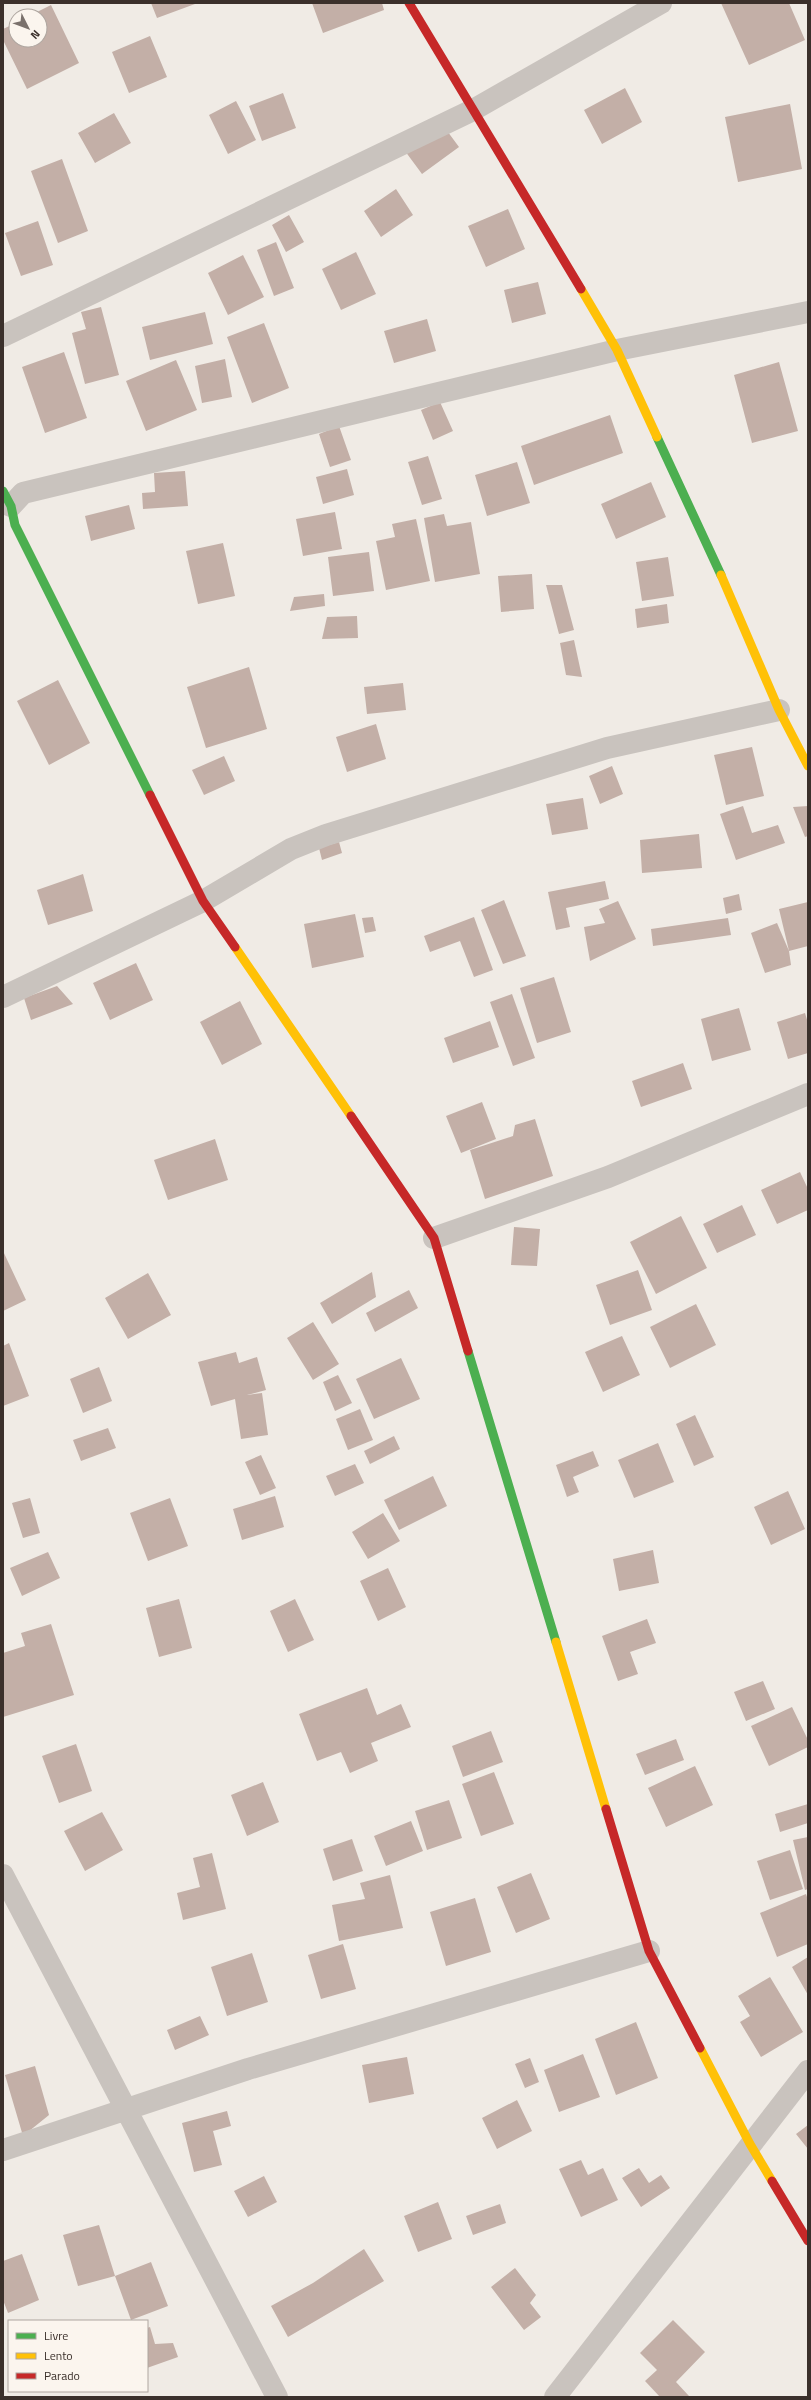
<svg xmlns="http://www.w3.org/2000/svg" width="811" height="2400" viewBox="0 0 811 2400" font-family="'Titillium Web',sans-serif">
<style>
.building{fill:#c3afa7}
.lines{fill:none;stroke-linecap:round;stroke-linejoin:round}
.street{stroke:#c9c3be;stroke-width:22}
.fast{stroke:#4caf50;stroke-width:9}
.slow{stroke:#ffc107;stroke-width:9}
.jam{stroke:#c62828;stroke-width:9}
</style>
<rect width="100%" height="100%" fill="#f0ebe5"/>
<!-- building -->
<path class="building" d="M151 3H194L195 4 157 18Z
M312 3H382L384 10 323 33Z
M721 3H789L805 40 749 65Z
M51 5 79 63 27 89 3 40V29L16 23V40H40V16H29Z
M150 36 167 77 129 93 112 52Z
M625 88 642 122 602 144 584 110Z
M283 93 296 128 262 141 249 106Z
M236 101 256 140 228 154 209 115Z
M790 104 802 169 738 182 725 117Z
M114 113 131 143 95 163 78 133Z
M442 124 459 147 422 174 405 151Z
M62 159 88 231 58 243 31 171Z
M396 189 413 215 381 237 364 211Z
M508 209 525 249 486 267 468 226Z
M289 215 304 242 286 252 272 225Z
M38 221 53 265 21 276 5 233Z
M276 242 294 288 274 296 257 250Z
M356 252 376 294 341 310 322 269Z
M243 255 264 297 228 315 208 273Z
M538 282 546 314 512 323 504 290Z
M101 307 119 375 85 384 72 333 86 329 81 312Z
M205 312 213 344 150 360 142 327Z
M427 319 436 351 394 363 384 331Z
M264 323 289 388 252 403 227 337Z
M64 352 87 418 45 433 22 367Z
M225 359 232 397 202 403 195 366Z
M176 360 197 410 146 431 126 381Z
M779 362 798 431 752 443 734 375Z
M440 402 453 431 433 440 421 410Z
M610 415 623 453 534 485 521 446Z
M339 426 351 460 330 467 319 434Z
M428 456 442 499 422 505 408 462Z
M517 462 530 503 487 516 475 475Z
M347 469 354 495 323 504 316 477Z
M185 471 188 506 143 509 142 493 155 492 154 473Z
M651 482 666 517 616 539 601 504Z
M129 505 135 529 91 541 85 516Z
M335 512 342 549 303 556 296 519Z
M444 514 447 526 471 522 480 574 435 582 424 518Z
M416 519 430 581 386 590 376 541 395 537 392 524Z
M223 543 235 596 198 604 186 551Z
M369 552 374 591 333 596 328 557Z
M668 557 674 596 642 601 636 562Z
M532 574 534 609 501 612 498 576Z
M546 585H562L574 630 559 634Z
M324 594 325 606 290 611 294 597Z
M667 604 669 623 637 628 635 609Z
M357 616 358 638 322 639 327 617Z
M574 640 582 677 566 675 560 643Z
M249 667 267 729 206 748 187 687Z
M58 680 90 743 49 765 17 701Z
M403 683 406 710 367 714 364 687Z
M376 724 386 759 347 772 336 737Z
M752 747 764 796 726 805 714 755Z
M224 756 235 781 204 795 192 770Z
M612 766 623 794 600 804 589 776Z
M583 798 588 829 552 835 546 804Z
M743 806 752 833 778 825 785 843 736 860 720 814Z
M808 806V836L805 837 793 807Z
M699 834 702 868 642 873 640 840Z
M339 842 342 853 322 860 319 848Z
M83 874 93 911 48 925 37 890Z
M605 881 609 899 566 908 570 927 556 930 548 892Z
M739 894 742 910 726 914 723 898Z
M504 900 526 956 503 964 481 910Z
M618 901 636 939 590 961 584 927 605 923 599 909Z
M808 902V946L789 951 779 909Z
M355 914 364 957 312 968 304 924Z
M373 917 376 931 365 933 362 918Z
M474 917 493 970 474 977 460 941 430 952 424 936Z
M728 918 731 935 653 946 651 929Z
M777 923 789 951 791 965 765 973 751 933Z
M136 963 153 1000 110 1020 93 983Z
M554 977 571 1032 537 1043 520 988Z
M57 986 73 1004 31 1020 24 998Z
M512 994 535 1058 513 1066 490 1002Z
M240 1001 262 1044 222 1065 200 1022Z
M739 1008 751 1050 712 1061 701 1019Z
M805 1013 808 1023V1053L788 1059 777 1022Z
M490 1021 499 1047 453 1063 444 1038Z
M683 1063 692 1089 641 1107 632 1081Z
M482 1102 496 1139 461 1153 446 1116Z
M535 1119 553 1176 485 1199 470 1150 513 1136 515 1125Z
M215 1139 228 1180 168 1200 154 1160Z
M800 1172 808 1189V1210L777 1224 761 1190Z
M742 1205 756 1235 717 1253 703 1224Z
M681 1216 707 1268 656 1294 630 1242Z
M514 1227 540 1229 537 1266 511 1265Z
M3 1251 26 1300 3 1311Z
M638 1270 652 1310 610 1325 596 1285Z
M372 1272 376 1297 332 1324 320 1303Z
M148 1273 171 1315 128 1339 105 1298Z
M409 1290 418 1308 375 1332 366 1313Z
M696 1304 716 1345 670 1368 650 1327Z
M313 1322 339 1364 313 1380 287 1338Z
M622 1336 640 1375 603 1392 585 1352Z
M9 1343 29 1396 3 1406V1346Z
M236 1352 239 1363 257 1357 266 1390 247 1395 262 1393 268 1435 241 1439 235 1399 211 1406 198 1362Z
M401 1358 420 1399 374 1419 356 1379Z
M99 1367 112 1401 83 1413 70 1379Z
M338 1375 352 1403 335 1411 323 1382Z
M360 1409 373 1440 348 1450 336 1419Z
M695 1415 714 1457 694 1466 676 1424Z
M108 1428 116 1448 81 1461 73 1440Z
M394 1436 400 1449 370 1464 364 1451Z
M658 1443 674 1482 634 1498 618 1460Z
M593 1451 599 1466 573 1477 579 1492 567 1497 556 1465Z
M261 1455 276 1488 260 1495 245 1462Z
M355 1464 364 1483 335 1496 326 1476Z
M433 1476 447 1506 399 1530 384 1500Z
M788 1491 805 1529 771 1545 754 1507Z
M275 1496 284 1527 242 1540 233 1509Z
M30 1498 40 1533 23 1538 12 1503Z
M170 1498 188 1546 148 1561 130 1513Z
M383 1513 400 1541 368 1559 352 1532Z
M653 1550 659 1583 619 1591 613 1559Z
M48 1552 60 1578 22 1596 10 1568Z
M388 1568 406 1607 378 1621 360 1581Z
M179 1599 192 1648 159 1657 146 1608Z
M295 1599 314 1640 288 1652 270 1611Z
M647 1619 656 1643 630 1652 638 1674 618 1681 602 1636Z
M51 1624 74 1695 3 1717V1653L25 1646 21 1633Z
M763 1681 775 1709 746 1721 734 1692Z
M367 1688 377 1715 401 1704 411 1727 371 1743 378 1761 350 1773 341 1752 317 1761 299 1714Z
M792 1707 808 1740V1747L769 1766 751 1726Z
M491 1731 503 1762 463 1777 452 1746Z
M676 1739 684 1760 645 1775 636 1754Z
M76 1744 92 1791 59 1803 42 1756Z
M695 1766 713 1805 666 1827 648 1788Z
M494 1772 514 1824 481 1836 462 1784Z
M263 1782 279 1822 247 1836 231 1795Z
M449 1800 462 1838 427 1850 415 1811Z
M808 1804V1823L780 1832 775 1814Z
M102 1812 123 1850 85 1871 64 1831Z
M411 1821 423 1851 386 1866 374 1836Z
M808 1837V1889L805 1890 793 1840Z
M352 1839 363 1871 333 1881 323 1849Z
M790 1850 803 1889 770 1900 757 1861Z
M212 1853 226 1909 183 1920 177 1893 200 1887 193 1858Z
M531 1873 550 1919 516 1933 497 1887Z
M390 1875 403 1928 339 1941 332 1905 365 1899 360 1883Z
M806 1894 808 1900V1944L777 1957 760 1913Z
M475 1898 491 1952 446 1966 430 1912Z
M343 1944 356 1989 321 1999 308 1955Z
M252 1953 268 2002 227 2016 211 1967Z
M808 1957V1995L792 1967Z
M770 1977 803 2032 761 2057 740 2022 750 2016 738 1996Z
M200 2016 209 2035 175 2050 167 2030Z
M636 2022 658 2078 616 2095 595 2039Z
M583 2054 600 2097 559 2112 544 2070Z
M407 2057 414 2094 369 2103 362 2065Z
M530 2058 539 2082 525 2088 515 2064Z
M35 2066 49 2115 23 2136 5 2075Z
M517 2100 532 2131 497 2149 482 2118Z
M227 2111 231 2126 213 2131 222 2165 194 2172 182 2123Z
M808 2125V2149L796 2134Z
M581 2160 588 2175 603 2168 618 2200 581 2217 559 2169Z
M639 2168 649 2183 661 2175 670 2188 641 2207 622 2178Z
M264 2176 277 2202 248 2217 234 2191Z
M438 2202 452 2239 418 2252 404 2216Z
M500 2204 506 2223 473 2235 466 2216Z
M99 2225 115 2276 78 2286 63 2235Z
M364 2249 384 2281 288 2337 271 2306 313 2283Z
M22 2254 39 2300 8 2313 3 2300V2261Z
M151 2262 168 2306 131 2320 115 2276Z
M515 2268 536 2295 530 2303 541 2317 524 2330 491 2287Z
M673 2320 705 2352 676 2382 689 2396 687 2397H660L645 2381 657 2370 640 2353Z
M150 2327 155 2344 173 2343 178 2357 147 2368V2328Z"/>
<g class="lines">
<!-- street -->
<path class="street" d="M3 336 473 110 661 3
M3 503 11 506 23 493 617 350 808 312
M3 997 203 901 291 849 326 835 607 748 779 710
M434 1238 608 1177 808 1094
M3 1875 277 2397
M3 2150 248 2069 649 1951
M555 2397 808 2071"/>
<!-- fast -->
<path class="fast" d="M657 437 721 575
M3 491 11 506 15 525 150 795
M468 1351 556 1642"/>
<!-- slow -->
<path class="slow" d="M581 289 617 350 657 437
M721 575 779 710 808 766
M235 947 351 1116
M556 1642 606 1809
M700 2048 750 2144 772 2181"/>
<!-- jam -->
<path class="jam" d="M409 3 581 289
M150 795 203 901 235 947
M351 1116 434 1238 468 1351
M606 1809 649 1951 700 2048
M772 2181 808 2241"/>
</g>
<!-- border -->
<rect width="811" height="2400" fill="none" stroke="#3b302b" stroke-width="8"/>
<!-- legend -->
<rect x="8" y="2320" width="140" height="72" fill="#fbf5ee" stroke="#aea6a0"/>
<rect x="16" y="2333" width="20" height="6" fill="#4caf50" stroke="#aea6a0"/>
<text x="44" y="2340" font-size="12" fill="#3b302b">Livre</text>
<rect x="16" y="2353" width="20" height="6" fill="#ffc107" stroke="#aea6a0"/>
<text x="44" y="2360" font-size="12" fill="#3b302b">Lento</text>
<rect x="16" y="2373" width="20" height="6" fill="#c62828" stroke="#aea6a0"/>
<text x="44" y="2380" font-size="12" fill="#3b302b">Parado</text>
<!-- north arrow -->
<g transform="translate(28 28) rotate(132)"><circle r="19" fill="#fbf5ee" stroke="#aea6a0"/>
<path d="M0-3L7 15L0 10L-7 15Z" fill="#7a716c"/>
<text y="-6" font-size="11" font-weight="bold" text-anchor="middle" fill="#3b302b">N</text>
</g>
</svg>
